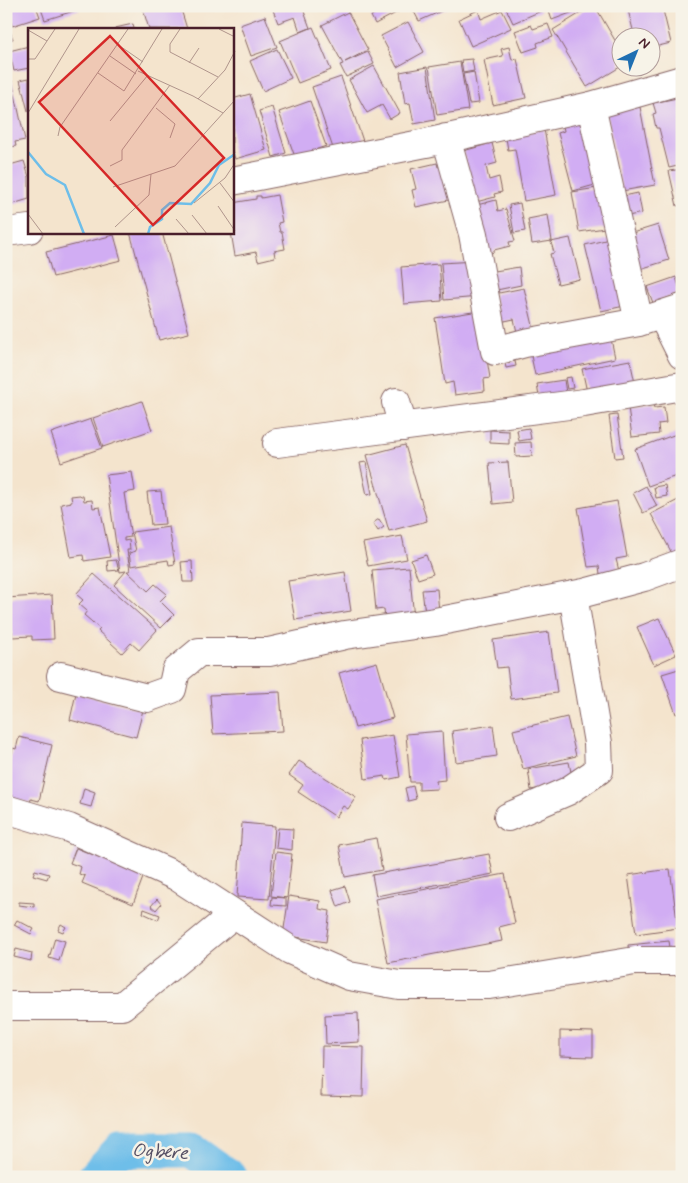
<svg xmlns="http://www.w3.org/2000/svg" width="688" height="1183" viewBox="0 0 688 1183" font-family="Mynerve,sans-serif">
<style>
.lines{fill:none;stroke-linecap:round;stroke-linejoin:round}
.river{stroke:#6ebee9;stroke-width:35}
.building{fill:#d1adf3}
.minor-casing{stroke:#866464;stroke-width:30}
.minor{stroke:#fff;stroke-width:28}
.labels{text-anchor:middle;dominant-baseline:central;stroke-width:5;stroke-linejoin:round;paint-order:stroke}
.water-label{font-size:19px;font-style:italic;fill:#554f64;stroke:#f7f3e8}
.inset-river{fill:none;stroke:#6ebee9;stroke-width:2.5}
.inset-road{fill:none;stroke:#b0958c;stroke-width:1}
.view{fill:#d62828;fill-opacity:0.15;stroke:#d62828;stroke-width:2.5}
.inset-edge{fill:none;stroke:#4a1f2b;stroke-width:2.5}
</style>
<rect width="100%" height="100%" fill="#f7f3e8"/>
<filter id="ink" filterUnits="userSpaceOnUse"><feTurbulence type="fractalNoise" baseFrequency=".02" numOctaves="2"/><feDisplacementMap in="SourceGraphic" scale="10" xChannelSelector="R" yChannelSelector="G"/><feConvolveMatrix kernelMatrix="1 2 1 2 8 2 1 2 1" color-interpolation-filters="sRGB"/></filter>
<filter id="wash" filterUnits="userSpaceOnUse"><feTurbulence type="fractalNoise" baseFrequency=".0096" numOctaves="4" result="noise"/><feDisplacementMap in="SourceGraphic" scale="20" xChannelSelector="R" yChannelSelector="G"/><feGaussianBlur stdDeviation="1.12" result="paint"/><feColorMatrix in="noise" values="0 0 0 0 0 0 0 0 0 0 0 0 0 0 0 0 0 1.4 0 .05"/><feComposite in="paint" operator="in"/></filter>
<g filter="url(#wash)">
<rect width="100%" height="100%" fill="#f4e4cd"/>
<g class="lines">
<!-- river -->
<path class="river" d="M95 1177 120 1150H191L230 1177"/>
</g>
<g id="blocks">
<!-- building -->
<path class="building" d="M6 6H36L40 17 12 26Z
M40 6H79L80 9 45 20Z
M142 6H180L187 29H149Z
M282 6H302L310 28 300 32 295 17 278 23 273 10Z
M372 6H409L375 24 371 16 376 13Z
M411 6H447L448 8 419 21Z
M505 6H539L541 11 513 23Z
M547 6H589L552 20Z
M592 6H595L620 49V67L587 87 553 30Z
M627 6H662L671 43 650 48V38H635Z
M478 10 481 19 502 10 511 28 471 46 459 19Z
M348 12 368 50 345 62 368 52 374 64 346 77 340 65 343 64 322 25Z
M265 16 277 47 251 56 240 25Z
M6 21 13 39 6 41Z
M408 22 424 52 397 67 381 36Z
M133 24 134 29H115V28Z
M548 24 553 37 537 43 538 47 523 52 515 31 531 25 533 29Z
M313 27 331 70 298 83 280 41Z
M29 46V68L14 71 9 51Z
M509 47 512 60 517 59 526 98 493 105 484 60 503 56 501 49Z
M277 49 291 78 263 91 250 61Z
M472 59 474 71 463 73 461 60Z
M460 62 468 110 437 115 429 67Z
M374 66 400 113 390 119 382 105 367 113 349 80Z
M427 67 435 120 414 124 410 103 405 104 400 72Z
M474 72 479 103 469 104 463 74Z
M341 77 364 144 335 154 312 87Z
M29 78V111H28L20 80Z
M12 81 25 140 15 142 16 146 6 148V83Z
M250 94 266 150 235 159 232 150V99Z
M682 97V165L669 168 659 128H656L653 114 656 113 653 103Z
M310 101 326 146 295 157 279 112Z
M272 107 286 153 273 157 259 111Z
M640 107 655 185 622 191 607 113Z
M585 116 602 183 573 191 558 133 564 131 562 121Z
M544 129 556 195 524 201 515 149 508 150 506 138Z
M492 143 497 163 486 166 489 180 499 177 502 192 494 194 495 197 476 202 463 151Z
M24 161 29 177V199L6 206V166Z
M437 163 438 167 450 164 458 198 416 207 412 190 416 189 411 169Z
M682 169V205L677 206 669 171Z
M603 187 611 227 579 232 572 192Z
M638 193 642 213 628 216 624 196Z
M277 195 282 222 278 223 280 232H282L285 249 274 251 275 257 258 261 256 252 235 256 231 232 232 203 256 199V196H261V198Z
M496 200 498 211 506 209 515 241 509 242 510 246 494 250V252L486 254 477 205Z
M520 203 525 231 514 233 509 205Z
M548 215 552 241 532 244 528 219Z
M658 225 669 260 640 269 629 234Z
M130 232H162L189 333 159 340Z
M114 235 121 260 53 277 46 252Z
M570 238 580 279 558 284 550 254 554 253 551 242Z
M613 238 629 305 601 311 585 245Z
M475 261 479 297 444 300 441 263Z
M439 264 442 301 404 304 401 267Z
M519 267 521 285 492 291 489 272Z
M676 277 681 293 653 303 647 287Z
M524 288 536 338 519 341 514 319 500 322 494 294Z
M479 311 490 378 484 379 485 391 455 395 453 382 445 384 435 318Z
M609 329 615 358 535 375 529 346Z
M630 360 635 383 587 392 582 369Z
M515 361 516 366 506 368 505 363Z
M571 377 573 388 567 389 565 378Z
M564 380 566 393 539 397 537 384Z
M142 401 152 430 103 447 93 418Z
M653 404 654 408 664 407 666 423 658 424 659 434 632 437 628 407Z
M617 415 623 457 615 458 609 416Z
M91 419 102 448 61 462 51 433Z
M529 428 531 439 519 441 517 430Z
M490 430 509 431V444L490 443Z
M682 432V474L648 486 635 449Z
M531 442 532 456 516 457 515 443Z
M405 445 427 521 389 531 367 455Z
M366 462 372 494 367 495 360 463Z
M508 462 512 502 493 504 489 463Z
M132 472 135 491 124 493 131 537 124 538V541L129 540 130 550H127L130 571H127L148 591 155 584 167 594 160 601 174 615 161 628 114 585 126 571 120 572 106 475Z
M665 485 667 496 656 498 654 487Z
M646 486 657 506 643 513 633 493Z
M161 491 165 524 151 525 147 492Z
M80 495 81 496H83L84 501 92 500 93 508 100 507 110 557 84 561 83 555 71 557 61 504 72 502 71 496Z
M682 498V556L675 559 651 514Z
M617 501 627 557 616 559 619 571 600 574 599 566 588 567 578 508Z
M379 519 384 527 378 531 373 523Z
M169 527 175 564 169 565 168 560 131 566 129 553 136 551 132 532Z
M402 536 407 559 368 566 363 543Z
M426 555 433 574 418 579 411 560Z
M116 560 119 570 108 571 107 561Z
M192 561 193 582H183L181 562Z
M409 567 414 618 385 620 384 609 376 610 372 570Z
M345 572 351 611 295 620 288 581Z
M94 574 157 630 139 650 131 643 122 653 98 631 100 629 84 615 87 611 79 604 83 600 76 594Z
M437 589 439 612 425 613 422 590Z
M52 595 54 639 32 640V636L12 637V631H6V598Z
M659 618 676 655 654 665 637 627Z
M549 632 557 693 511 699 507 667 497 668 493 640Z
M377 662 393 718 355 728 339 673Z
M682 668V712L676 714 662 674Z
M280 692 283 731 213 734 210 695Z
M76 693 143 710 136 737 70 720Z
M567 717 576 756 523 769 513 730Z
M493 725 497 756 456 762 452 731Z
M442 731 445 780 436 781 437 789 419 790V782H410L406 734Z
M393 735 400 777 386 780 385 776 365 779 360 740Z
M19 737 52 745 39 801 31 799 30 803 6 797V779L13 748 16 749Z
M299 761 356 797 348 809 343 806 336 817 298 792 303 785 289 775Z
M569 762 573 782 531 790 528 769Z
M413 786 416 799 408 801 405 788Z
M84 788 95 792 91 807 80 804Z
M242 823 275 826 269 899 237 897Z
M278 828 293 829 292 850 276 848Z
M376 838 382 870 345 877 339 845Z
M76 848 144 875 133 904 82 883 85 876 79 874 81 867 70 863Z
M276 852 292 854 287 898 271 896Z
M489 854 493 874 376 896 372 875Z
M670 869 678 928 636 934 628 875Z
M35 870 49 874 47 879 33 875Z
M505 874 515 923 499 927 502 941 388 963 375 899Z
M345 886 350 902 338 907 332 890Z
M289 896 320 901 319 909 330 911 326 942 283 935Z
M272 897 286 898V906L271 905Z
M157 899 161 904 156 910 151 906Z
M19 902 34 903V907L19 905Z
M144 909 160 915 158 920 143 913Z
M17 920 34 929 31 934 14 925Z
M61 924 66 927 63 932 58 930Z
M55 938 65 941 59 961 49 958Z
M669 941 671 953 629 957 628 945Z
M16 949 32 953 31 961 14 957Z
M358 1013 359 1042 326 1044 325 1015Z
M560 1031 593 1032V1057L560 1056Z
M322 1046 364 1047 363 1097 321 1096Z"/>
</g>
</g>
<g filter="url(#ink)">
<use href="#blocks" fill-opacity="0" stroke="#866464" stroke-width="1"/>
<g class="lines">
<defs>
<path id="minor" d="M591 106 639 322
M446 138 473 234 495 351 525 343 639 322 682 308
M232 181 426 143 591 106 682 80
M6 232 29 229
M662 315 682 355
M396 402 403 427
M277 443 584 403 682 386
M61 676 147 698 172 689 176 671 199 652H269L345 635 435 622 584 593 644 577 682 563
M6 809 69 828 176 876 290 950 349 976 399 985H489L635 961H682
M508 817 568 791 599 770 598 743 573 595
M6 1006H122L234 914"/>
</defs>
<!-- minor casing -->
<use href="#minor" class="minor-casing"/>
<!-- minor -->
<use href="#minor" class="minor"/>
</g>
</g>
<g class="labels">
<!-- water labels -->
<g class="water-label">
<text transform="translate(160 1152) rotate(3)">Ogbere</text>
</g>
</g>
<!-- overview -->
<g transform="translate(28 28)">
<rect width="206" height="206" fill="#f4e4cd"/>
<path class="inset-river" d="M0 124 18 146 37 157 56 206M120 206 122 199 134 191V182L142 175 163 176 182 155 191 137 207 126"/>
<path class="inset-road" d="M152 1 142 16V24L190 49M191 1 207 9M0 2 19 13M89 16 115 34M82 28 108 46M0 31H7L27 1M161 35 171 20M110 43 165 68 195 85M70 45 96 63 134 1M170 71 197 42 207 23M128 80 147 96 142 110M0 85 51 1M82 93 120 47M30 108 32 99 100 1M82 138 94 132V122L142 57M192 155 207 175M85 159 147 138 207 72M166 175 197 150 207 135M190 178 207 203M0 186 15 206M164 187 179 206M148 191 161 206M87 199 121 167 123 146"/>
<path class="view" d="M82 8 196 130 125 197 11 74Z"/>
<rect width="206" height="206" class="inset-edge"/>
</g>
<!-- margin -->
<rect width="688" height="1183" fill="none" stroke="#f7f3e8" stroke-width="25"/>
<!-- north arrow -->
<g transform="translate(636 52) rotate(43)"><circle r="24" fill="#f7f3e8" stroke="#b29e9c"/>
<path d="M0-4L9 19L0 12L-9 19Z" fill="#1f6fb2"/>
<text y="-8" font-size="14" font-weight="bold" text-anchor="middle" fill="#4a1f2b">N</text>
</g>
</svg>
